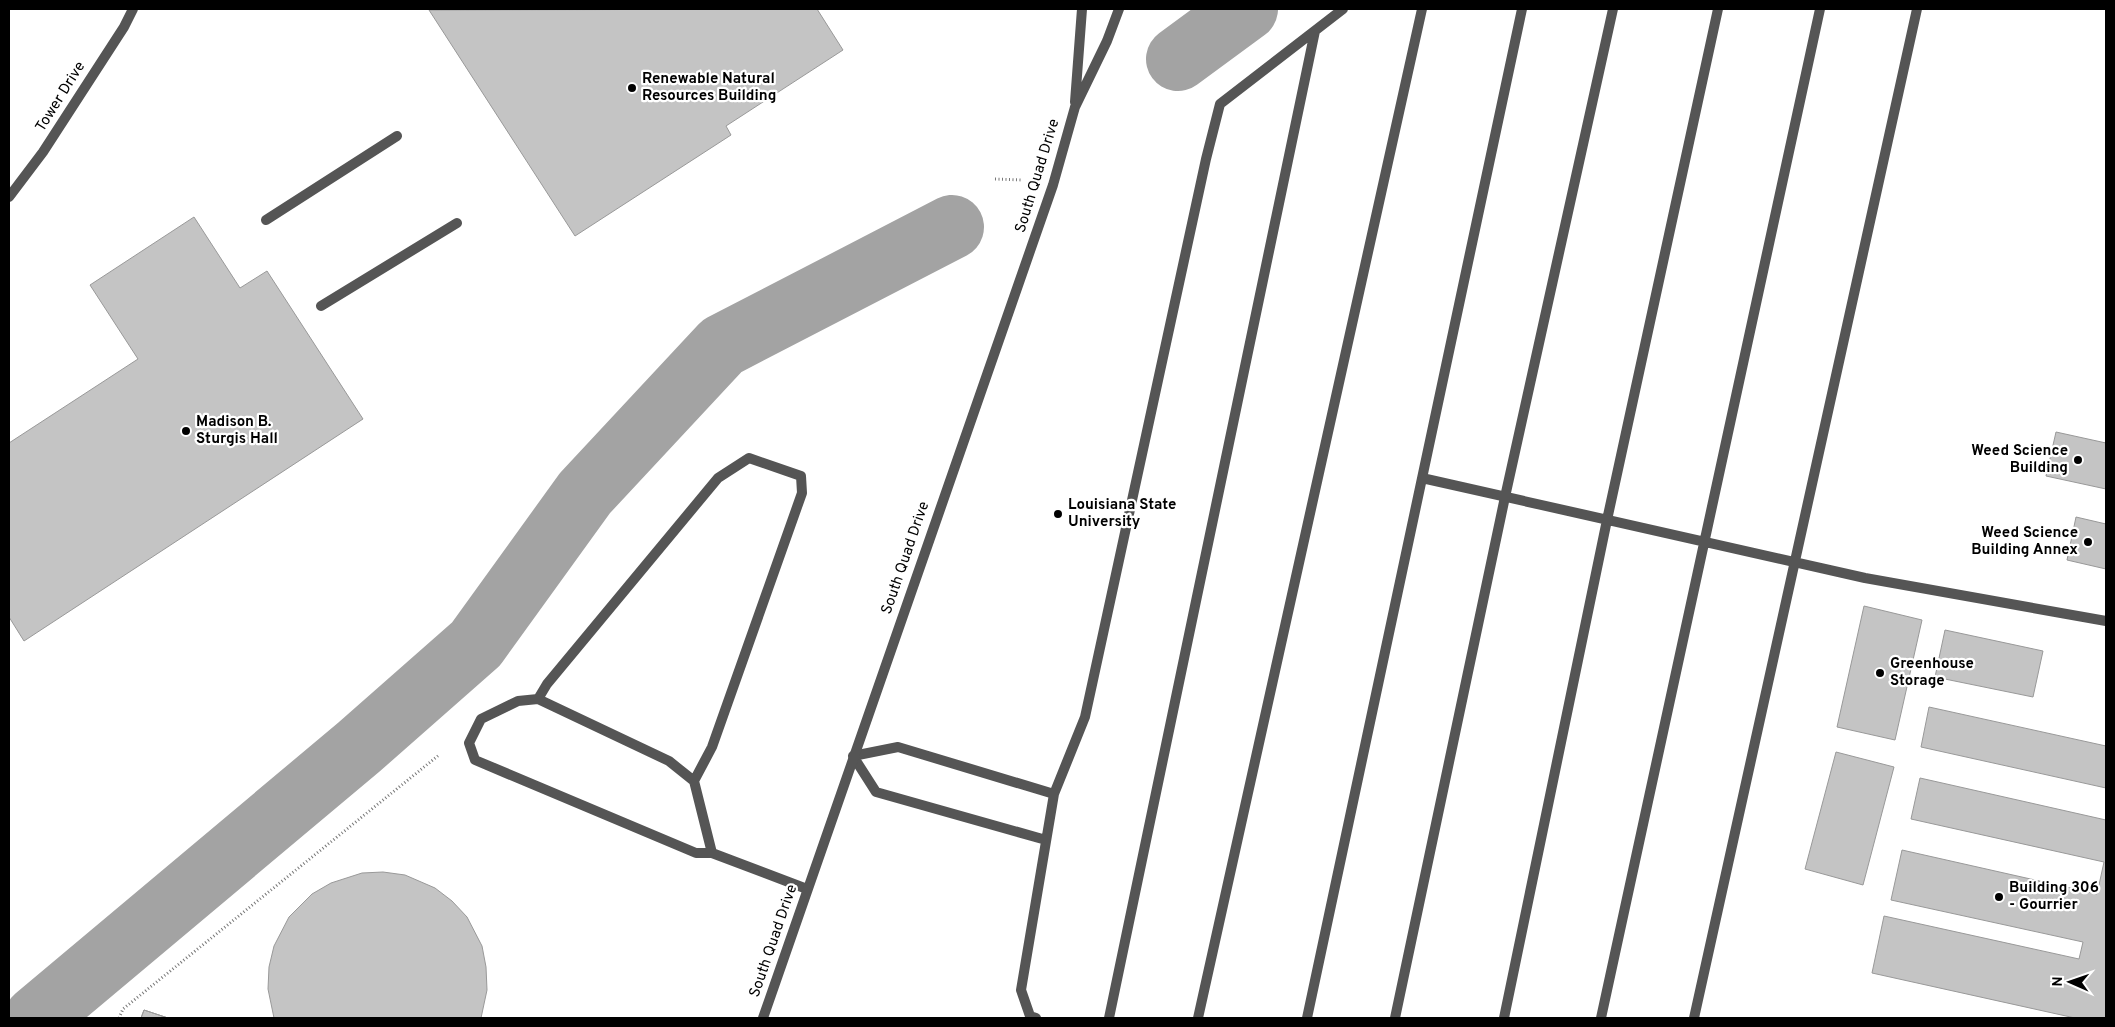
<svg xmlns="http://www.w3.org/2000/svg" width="2115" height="1027" viewBox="0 0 2115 1027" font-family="Overpass,sans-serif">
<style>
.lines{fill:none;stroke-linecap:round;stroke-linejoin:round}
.river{stroke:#a3a3a3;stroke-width:64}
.building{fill:#c4c4c4;stroke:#999}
.path{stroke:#777;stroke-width:3;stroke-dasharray:1 2.5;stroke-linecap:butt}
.service{stroke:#555;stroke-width:10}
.minor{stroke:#555;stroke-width:10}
.tertiary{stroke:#555;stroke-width:10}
.poi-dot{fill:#000;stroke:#fff;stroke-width:2}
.labels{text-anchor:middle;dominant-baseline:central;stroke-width:4.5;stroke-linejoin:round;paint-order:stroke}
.poi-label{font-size:15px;font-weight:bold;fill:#000;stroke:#fff;text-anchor:start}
.street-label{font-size:15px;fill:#000;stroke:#fff}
</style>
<rect width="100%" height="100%" fill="#fff"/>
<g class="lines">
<!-- river -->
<path class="river" d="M1178 59 1246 9
M36 1018 359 747 476 644 585 493 722 346 952 227"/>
</g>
<!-- building -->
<path class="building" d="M817 9 843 50 726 126 731 135 575 236 429 10Z
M194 217 240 288 267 271 363 419 24 641 9 617V443L138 359 90 285Z
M2056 432 2106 443V489L2046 476Z
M2076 517 2106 524V569L2067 560Z
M1864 606 1922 620 1895 740 1837 727Z
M1945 630 2043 651 2033 697 1935 677Z
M1929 707 2106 746V788L1921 747Z
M1836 752 1894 767 1863 885 1805 869Z
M1920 778 2106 820V1018H2075L1872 973 1884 916 2079 959 2083 942 1891 900 1902 850 2097 894 2104 862 1911 819Z
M383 872 405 875 435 888 452 901 467 917 482 946 486 967 487 990 481 1018H274L268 989 269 967 274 946 289 917 312 894 331 883 362 873Z
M144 1010 168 1018H141Z
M144 1010 168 1018H141Z"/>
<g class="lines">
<!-- path -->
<path class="path" d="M995 179 1023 180
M119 1018 123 1009 439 755"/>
<!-- service -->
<path class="service" d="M266 220 397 136
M321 306 457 223
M1422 478 1865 578 2106 621
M538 699 547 684 718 478 749 458 801 476 802 493 712 747 694 781
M1046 840 876 792 853 756 898 747 1054 794
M712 853 694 781 669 761 538 699 518 701 481 719 469 743 475 760 696 853H712L807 889
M1036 1018 1030 1016 1021 990 1054 794 1085 717 1206 159 1220 104 1343 9
M1109 1018 1315 31
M1198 1018 1422 9
M1307 1018 1522 9
M1395 1018 1505 497 1613 9
M1504 1018 1607 520 1718 9
M1601 1018 1820 9
M1694 1018 1917 9"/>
<!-- minor -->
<path class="minor" d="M9 197 43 152 124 27 133 9"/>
<!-- tertiary -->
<path class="tertiary" d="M1075 102 1082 9
M763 1018 1053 185 1075 107 1107 41 1119 9"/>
</g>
<!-- markers -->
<g class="poi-dot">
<circle cx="632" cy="88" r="5"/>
<circle cx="186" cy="431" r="5"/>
<circle cx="2078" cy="460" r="5"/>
<circle cx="1058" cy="514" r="5"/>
<circle cx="2088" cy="542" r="5"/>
<circle cx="1880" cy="673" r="5"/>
<circle cx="1999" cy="897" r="5"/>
</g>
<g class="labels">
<!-- poi labels -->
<g class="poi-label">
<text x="642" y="79">Renewable Natural<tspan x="642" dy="17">Resources Building</tspan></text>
<text x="196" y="422">Madison B.<tspan x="196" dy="17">Sturgis Hall</tspan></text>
<text x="2068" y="451" text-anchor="end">Weed Science<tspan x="2068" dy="17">Building</tspan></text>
<text x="1068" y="505">Louisiana State<tspan x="1068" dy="17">University</tspan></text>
<text x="2078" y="533" text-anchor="end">Weed Science<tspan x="2078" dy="17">Building Annex</tspan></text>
<text x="1890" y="664">Greenhouse<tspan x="1890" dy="17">Storage</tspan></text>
<text x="2009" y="888">Building 306<tspan x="2009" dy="17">- Gourrier</tspan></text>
</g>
<!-- street labels -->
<g class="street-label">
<text transform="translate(61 97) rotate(-58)">Tower Drive</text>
<text transform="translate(1038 176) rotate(-73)">South Quad Drive</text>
<text transform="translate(906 558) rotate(-71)">South Quad Drive</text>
<text transform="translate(774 941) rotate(-71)">South Quad Drive</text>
</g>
</g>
<!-- border -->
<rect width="2115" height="1027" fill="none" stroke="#000000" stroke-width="20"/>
<!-- north arrow -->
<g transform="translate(2070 982) rotate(272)" stroke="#ffffff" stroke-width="4" paint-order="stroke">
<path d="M0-4L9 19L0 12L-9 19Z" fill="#000000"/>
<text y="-8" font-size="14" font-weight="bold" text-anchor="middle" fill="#000000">N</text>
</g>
</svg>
